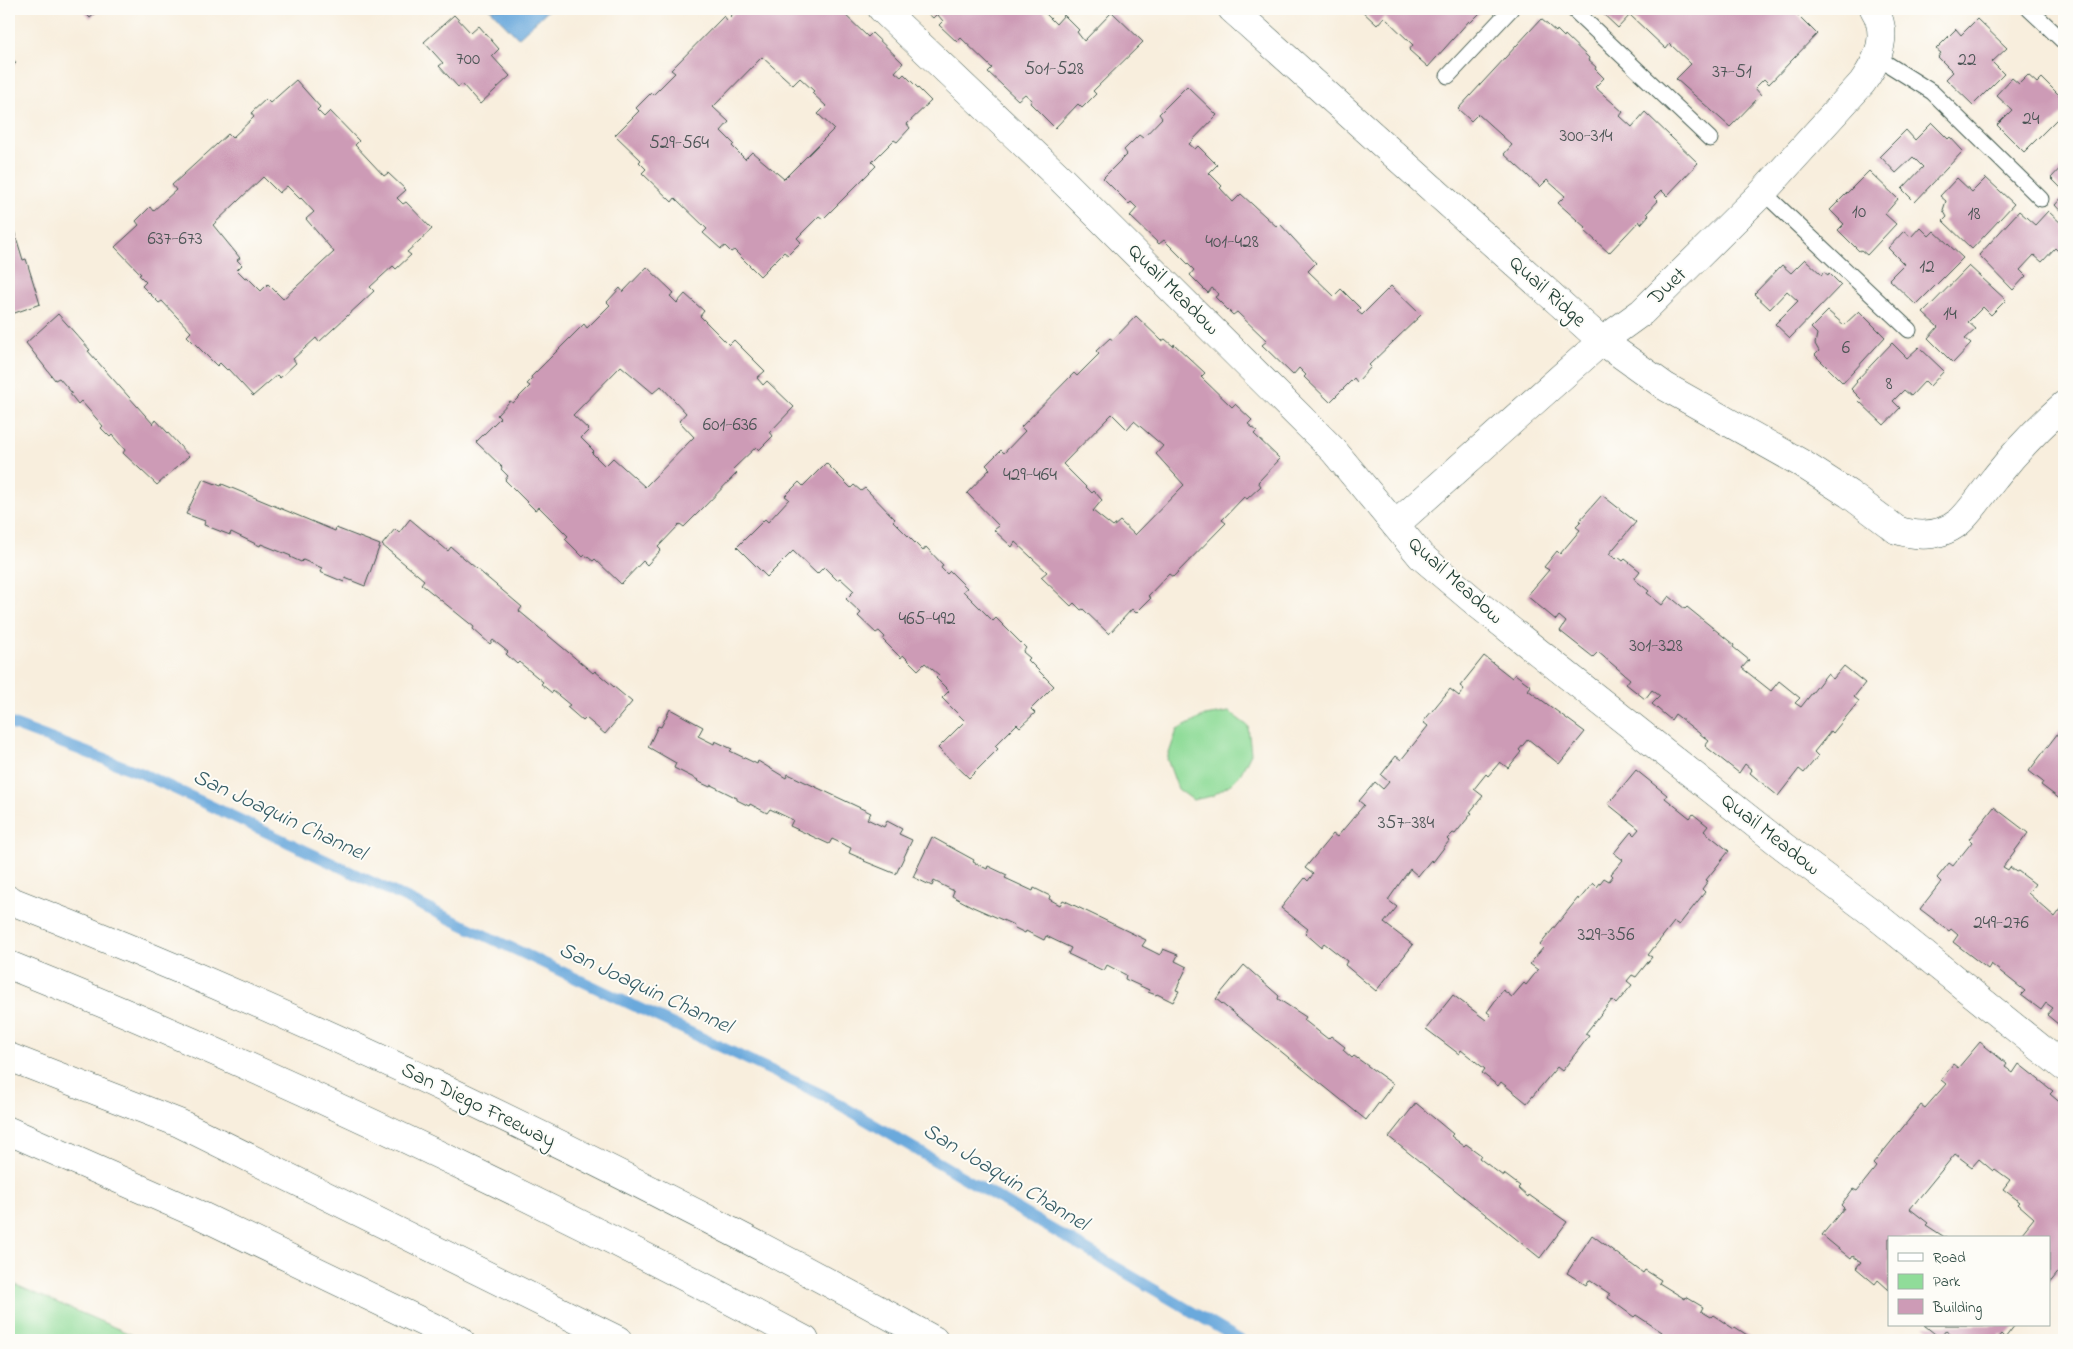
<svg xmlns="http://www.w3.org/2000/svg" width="2073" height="1349" viewBox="0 0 2073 1349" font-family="'Indie Flower',sans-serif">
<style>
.green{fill:#90dc99;stroke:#588c66}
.water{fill:#6aa9dc;stroke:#447388}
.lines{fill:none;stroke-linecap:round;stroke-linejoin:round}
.stream{stroke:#6aa9dc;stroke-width:11}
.building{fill:#cd9bb6;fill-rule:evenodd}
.lane-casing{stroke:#40584d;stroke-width:17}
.street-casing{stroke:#40584d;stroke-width:29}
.secondary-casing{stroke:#40584d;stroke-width:29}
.highway-casing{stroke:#40584d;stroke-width:29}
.lane{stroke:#fff;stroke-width:15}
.street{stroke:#fff;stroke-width:28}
.secondary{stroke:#fff;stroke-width:28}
.highway{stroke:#fff;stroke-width:28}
.labels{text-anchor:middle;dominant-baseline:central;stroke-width:4;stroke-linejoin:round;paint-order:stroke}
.number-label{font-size:19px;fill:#4a5454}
.street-label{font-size:21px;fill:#1f3d34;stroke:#fdfcf7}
.water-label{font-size:22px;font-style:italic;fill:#365d66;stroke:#fdfcf7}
</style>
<rect width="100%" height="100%" fill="#fdfcf7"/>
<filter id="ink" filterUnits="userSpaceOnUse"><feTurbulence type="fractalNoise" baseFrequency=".02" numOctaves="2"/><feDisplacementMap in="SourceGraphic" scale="10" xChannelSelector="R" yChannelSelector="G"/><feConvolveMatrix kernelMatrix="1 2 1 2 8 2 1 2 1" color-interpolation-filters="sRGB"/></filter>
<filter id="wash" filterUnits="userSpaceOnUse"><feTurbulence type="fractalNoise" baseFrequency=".0096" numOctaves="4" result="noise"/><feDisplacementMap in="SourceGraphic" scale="20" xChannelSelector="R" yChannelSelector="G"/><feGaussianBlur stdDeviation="1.12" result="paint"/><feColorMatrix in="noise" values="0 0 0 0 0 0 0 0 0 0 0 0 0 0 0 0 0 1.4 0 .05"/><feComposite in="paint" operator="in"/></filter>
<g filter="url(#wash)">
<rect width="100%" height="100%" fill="#f8eedd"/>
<!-- green -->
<path class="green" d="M1229 712 1248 726 1251 753 1241 773 1232 783 1212 796 1193 800 1178 789 1167 759 1177 730 1205 716Z
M9 1282 144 1340H9Z"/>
<!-- water -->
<path class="water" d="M490 9H549L518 38Z"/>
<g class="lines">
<!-- stream -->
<path class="stream" d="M9 723 141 773 825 1096 1240 1340"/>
</g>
<g id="blocks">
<!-- building -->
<path class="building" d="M82 9H101L90 18Z
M738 9H839L868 37 872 33 903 63 895 72 901 77 904 74 931 101 907 124 910 128 897 142 894 140 872 162 876 166 823 219 819 216 797 238 801 242 788 255 784 252 760 276 734 250 731 252 725 246 721 249 703 233 707 229 675 198 672 202 642 173 646 169 639 162 641 160 615 135 639 111 636 108 651 93 653 95 675 73 671 70 724 16 727 20ZM762 57 793 85 800 78 814 91 812 93 826 106 818 114 834 129 784 179 752 152 745 159 732 146 734 144 721 131 729 122 713 107Z
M923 9H1041L1056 24 1064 15 1079 30 1077 32 1084 41 1112 12 1143 42 1093 91 1096 94 1082 108 1078 104 1055 128 1030 103 1032 100 1025 94 1018 100 988 72 992 68 961 38 957 42 939 25 943 21 937 14 933 18Z
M1360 9H1484L1470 23 1469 21 1428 67 1409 50 1413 45 1384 17 1377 25Z
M1598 9H1786L1789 12 1792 9 1817 34 1769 84 1764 79 1755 88 1761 95 1730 127 1676 79 1691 64 1670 44 1666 49 1630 15 1618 28Z
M454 15 471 33 479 26 499 49 492 56 510 76 480 104 462 84 458 87 439 66 443 63 424 42Z
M1541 19 1556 32 1557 30 1564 37 1565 35 1589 58 1588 60 1596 67 1595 69 1604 78 1595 87 1623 112 1620 116 1632 127 1645 112 1698 163 1667 196 1661 190 1654 197 1658 201 1647 213 1649 215 1641 224 1639 221 1609 253 1584 230 1586 228 1558 203 1565 196 1547 180 1540 187 1504 154 1512 145 1478 114 1471 121 1458 109Z
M1977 19 2007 48 1992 62 2004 74 1973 105 1946 79 1953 72 1938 57 1941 53 1936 49 1956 29 1961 35Z
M9 54 16 63 9 69Z
M2028 75 2037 83 2042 78 2064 100V112L2024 152 1997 125 2012 110 1996 95 2012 78 2019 84Z
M296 80 320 107 317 110 324 117 330 111 359 141 355 145 384 176 388 173 406 190 397 198 403 204 406 202 432 229 407 252 411 255 396 269 393 266 370 287 374 291 319 342 316 338 293 359 296 363 280 378 277 375 253 396 228 369 227 370 220 363 217 366 187 336 191 332 162 301 159 303 142 286 146 282 139 275 141 274 115 247 139 225 136 221 150 207 153 211 176 190 172 185 228 134 232 138 254 117 251 113 266 99 270 103ZM263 177 279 193 287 186 300 199 301 198 314 212 306 219 334 252 283 299 268 284 261 291 247 277 245 278 237 270 242 265 237 260 240 258 213 225Z
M1187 86 1217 115 1189 144 1195 149 1198 146 1217 165 1209 173 1222 186 1220 188 1233 202 1241 194 1277 227 1280 224 1316 263 1308 271 1334 296 1341 289 1360 308 1357 311 1362 315 1391 286 1421 315 1369 365 1371 367 1357 382 1354 378 1330 402 1304 377 1306 375 1299 368 1293 375 1262 345 1267 341 1237 312 1233 315 1215 297 1219 294 1212 288 1208 293 1190 275 1194 270 1164 240 1159 244 1130 216 1137 208 1131 202 1129 204 1103 178 1127 154 1124 150 1139 135 1143 138 1162 118 1159 114Z
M1932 123 1948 139 1950 137 1963 151 1915 202 1902 189 1923 167 1913 157 1896 173 1880 156 1906 130 1915 140Z
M2064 164V191L2051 178Z
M1869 171 1898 199 1885 214 1896 224 1867 255 1861 250 1859 251 1838 230 1844 224 1830 210Z
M1957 178 1972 192 1986 178 2014 204 1972 249 1943 221 1947 217 1943 210 1946 201 1940 196Z
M2064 195V215L2055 205Z
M2019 211 2035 225 2048 211 2064 226V248L2060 253 2055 248 2042 262 2034 255 2020 270 2026 276 2013 290 1979 255Z
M9 214 23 260 26 259 40 304 9 315Z
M1920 227 1929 236 1934 231 1963 258 1916 305 1889 279 1904 264 1888 248 1904 231 1911 237Z
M1805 259 1822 275 1824 272 1828 275 1829 273 1841 285 1790 338 1775 324 1798 301 1787 291 1770 309 1754 294 1782 265 1791 273Z
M1969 266 2006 300 1991 315 1983 307 1968 322 1976 329 1965 339 1971 344 1953 363 1928 338 1938 327 1923 313Z
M647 267 674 293 670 296 677 303 685 294 704 311 700 316 729 345 734 340 765 371 757 378 763 385 767 381 794 407 770 432 773 436 759 450 756 447 733 469 737 473 700 511 684 527 680 524 658 547 661 550 647 565 643 561 621 584 595 559 593 561 585 555 583 557 565 539 568 536 539 507 535 510 505 480 508 476 501 469 502 467 476 442 500 418 497 415 510 401 513 403 530 386 527 384 532 379 531 377 584 324 587 328 610 305 607 302 620 288 623 292ZM621 366 653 393 661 386 686 413 679 421 694 437 645 487 613 458 605 466 592 453 594 451 581 438 589 430 573 415Z
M1828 311 1844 325 1859 311 1885 337 1843 383 1815 355 1819 351 1815 344 1817 334 1811 328Z
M58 314 90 350 88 351 153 424 156 420 189 456 157 485 123 453 125 450 112 435 110 437 101 428 103 426 81 401 78 404 70 394 72 393 59 378 55 380 26 343Z
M1136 316 1162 341 1165 339 1173 346 1174 344 1205 373 1201 377 1232 407 1235 404 1252 420 1248 424 1257 431 1254 434 1280 459 1258 482 1261 486 1247 499 1244 497 1222 520 1226 523 1173 577 1169 574 1148 596 1151 598 1136 613 1132 609 1109 634 1083 609 1081 610 1074 603 1071 606 1041 577 1047 572 1015 542 1012 547 994 530 999 526 967 493 990 469 986 465 1001 450 1004 453 1025 431 1021 427 1074 373 1077 376 1099 354 1096 351 1110 338 1113 340ZM1112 414 1127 429 1134 421 1163 446 1156 454 1184 485 1135 535 1120 521 1113 527 1093 511 1102 500 1094 491 1092 493 1063 464Z
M1892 343 1907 358 1919 347 1944 371 1930 386 1925 381 1911 396 1904 390 1893 401 1900 408 1884 425 1859 401 1861 399 1851 389 1857 382 1856 381Z
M826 463 851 488 854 485 861 491 865 488 895 519 893 521 923 551 926 547 943 565 941 568 947 574 950 571 967 588 963 591 993 621 996 618 1026 648 1023 652 1030 658 1028 660 1054 686 1031 709 1035 713 1020 727 1017 724 995 746 998 749 969 778 938 748 965 721 942 698 949 691 936 678 939 675 925 663 918 670 903 655 901 658 883 640 885 637 879 631 876 633 858 616 861 613 846 599 854 591 840 578 837 580 824 567 817 574 793 551 767 577 737 547 765 519 768 522 789 499 785 496 799 482 803 486Z
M203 479 221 486 222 484 335 531 336 528 380 545 365 586 345 578 344 582 320 572 322 568 303 560 301 562 290 557 291 556 261 544 260 546 231 532 230 535 204 525 205 521 186 514Z
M1602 495 1636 522 1609 554 1616 559 1618 557 1623 561 1625 559 1640 571 1634 579 1649 591 1647 593 1662 605 1669 596 1685 609 1687 607 1734 645 1733 647 1749 660 1742 668 1771 691 1779 681 1800 698 1795 703 1801 707 1827 674 1833 679 1844 666 1865 683 1854 697 1859 701 1833 733 1831 731 1814 752 1818 756 1804 773 1799 769 1778 796 1750 773 1752 770 1745 764 1739 773 1705 746 1709 741 1675 714 1671 720 1652 704 1660 696 1652 690 1645 699 1626 684 1630 679 1598 652 1593 657 1560 631 1566 622 1559 616 1556 620 1527 596 1549 570 1544 567 1557 551 1560 554 1580 530 1576 527 1581 522 1579 521Z
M410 519 448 551 451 547 522 607 519 611 593 673 595 671 632 702 605 734 586 718 583 721 567 707 570 705 553 691 552 693 541 684 543 682 519 662 517 664 506 654 508 652 493 640 490 644 473 629 474 627 421 584 424 580 382 545 395 529 399 533Z
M1484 656 1512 678 1515 674 1531 686 1528 690 1585 732 1559 764 1528 739 1519 750 1521 752 1508 768 1500 762 1488 776 1486 774 1474 789 1483 796 1470 812 1472 813 1455 834 1453 833 1447 839 1449 841 1433 862 1431 860 1418 876 1410 869 1388 900 1397 907 1384 923 1413 945 1376 991 1345 965 1347 961 1324 943 1321 947 1305 933 1308 929 1281 908 1305 878 1308 881 1313 874 1305 868 1333 834 1337 837 1364 805 1359 801 1375 782 1383 789 1389 782 1381 775 1396 756 1401 760 1428 726 1423 722 1450 689 1459 696 1464 689 1460 686Z
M670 709 703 727 698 736 714 744 715 741 732 749 730 751 757 764 758 761 786 778 788 774 871 813 867 819 884 827 887 821 902 829 899 834 912 840 896 874 864 861 865 860 849 853 851 848 832 839 829 844 790 826 793 820 770 809 767 813 750 804 749 806 737 800V798L711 785 710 787 697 781 698 780 674 768 676 763 648 747 658 726 661 727Z
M2064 725V796L2061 800 2041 785 2043 782 2029 771Z
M1636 770 1667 795 1665 798 1690 818 1693 814 1708 826 1704 831 1729 851 1706 880 1708 881 1702 889 1705 892 1679 925 1674 922 1648 955 1652 957 1636 977 1632 975 1627 981 1632 985 1616 1004 1612 1000 1585 1034 1589 1036 1562 1071 1557 1067 1527 1103 1501 1082 1498 1086 1482 1073 1485 1069 1461 1050 1459 1054 1426 1029 1453 995 1486 1020 1491 1015 1487 1012 1503 990 1512 997 1524 983 1526 985 1538 970 1530 964 1543 948 1540 945 1578 898 1579 900 1593 883 1597 887 1604 878 1609 881 1613 876 1611 874 1623 860 1614 853 1631 832 1634 835 1639 829 1608 804Z
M1994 807 2028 833 2003 867 2008 870 2010 867 2016 872 2018 871 2035 884 2028 893 2055 917 2061 909 2064 911V1029L2047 1015 2053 1008 2046 1003 2041 1010 2021 995 2025 991 1991 964 1988 969 1953 942 1958 935 1951 929 1949 931 1920 909 1941 882 1937 878 1949 863 1953 866 1972 842 1969 839Z
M932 837 974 860 973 862 987 869 988 866 1007 875 1005 878 1033 891 1034 888 1050 896 1049 899 1060 905 1063 900 1146 940 1142 946 1160 955 1163 949 1178 955 1175 961 1187 967 1176 990 1179 991 1173 1002 1157 994 1156 995 1148 992 1149 990 1125 979 1126 975 1107 965 1104 971 1068 954 1071 948 1046 936 1044 940 1026 931 1025 933 1013 927 1014 925 973 907 952 896 954 891 934 881 932 886 913 877Z
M1244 965 1279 996 1278 999 1306 1017 1304 1020 1328 1039 1331 1036 1345 1047 1343 1050 1352 1058 1354 1056 1393 1084 1366 1120 1216 999Z
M1980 1042 2007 1064 2005 1067 2013 1073 2019 1064 2053 1091 2050 1094 2064 1106V1265L2049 1284V1238H2018L2034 1218 2018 1204 2020 1202 2003 1189 2010 1180 1995 1169 1993 1171 1979 1159 1972 1167 1955 1154 1910 1209 1928 1223 1926 1225 1946 1238H1889V1290L1878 1280 1875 1284 1856 1268 1861 1262 1853 1256 1851 1259 1822 1235 1844 1208 1841 1205 1853 1189 1857 1191 1876 1167 1873 1164 1921 1105 1925 1108 1946 1084 1941 1080 1953 1064 1958 1068Z
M1416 1103 1453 1134 1451 1136 1464 1146 1466 1144 1481 1155 1479 1158 1503 1176 1504 1174 1520 1186 1518 1188 1528 1197 1529 1195 1567 1222 1540 1258 1389 1137Z
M1592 1235 1643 1273 1645 1270 1661 1280 1659 1283 1685 1299 1686 1297 1703 1307 1701 1311 1711 1317 1713 1315 1734 1329 1735 1327 1753 1339 1671 1340 1661 1334 1662 1332 1636 1315 1634 1317 1608 1298 1610 1294 1589 1280 1586 1285 1567 1273Z
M1924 1325H2015L2005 1338 2001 1334 1996 1340H1954L1952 1339 1954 1336 1946 1330 1940 1338Z"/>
</g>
</g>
<g filter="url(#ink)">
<use href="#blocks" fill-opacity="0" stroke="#40584d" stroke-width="1"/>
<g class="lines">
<defs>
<path id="lane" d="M1573 9 1710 139
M2029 9 2064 42
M1878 58 1932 92 2041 199
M1448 76 1511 9
M1763 192 1909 330"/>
<path id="street" d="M882 9 1060 178 1316 433 1334 451 1421 556 1480 606 1783 846 1875 915 2064 1067
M1232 9 1602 341 1666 387 1801 463 1849 494 1897 530
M1395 525 1602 341 1642 312 1763 192 1862 83C1878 61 1890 35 1874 9"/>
<path id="secondary" d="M1897 530C1918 537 1940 537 1959 522 1970 513 1985 490 1995 478 2016 451 2039 427 2064 405"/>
<path id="highway" d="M9 900C327 1024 635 1175 934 1340
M9 965C281 1074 546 1202 805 1340
M9 1057 179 1123 618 1340
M9 1131 200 1215 460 1340"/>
</defs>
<!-- lane casing -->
<use href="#lane" class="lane-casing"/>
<!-- street casing -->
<use href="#street" class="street-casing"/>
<!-- secondary casing -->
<use href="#secondary" class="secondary-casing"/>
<!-- highway casing -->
<use href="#highway" class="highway-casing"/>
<!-- lane -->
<use href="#lane" class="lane"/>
<!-- street -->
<use href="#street" class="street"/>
<!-- secondary -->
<use href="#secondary" class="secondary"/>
<!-- highway -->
<use href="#highway" class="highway"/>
</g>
</g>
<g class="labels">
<!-- number labels -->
<g class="number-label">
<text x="468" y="59">700</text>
<text x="1967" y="60">22</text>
<text x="1054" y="69">501-528</text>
<text x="1732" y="72">37-51</text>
<text x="2031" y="119">24</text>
<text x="1586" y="136">300-314</text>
<text x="679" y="143">529-564</text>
<text x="1859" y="212">10</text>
<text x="1974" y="214">18</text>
<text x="175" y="239">637-673</text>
<text x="1232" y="242">401-428</text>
<text x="1927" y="267">12</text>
<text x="1950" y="314">14</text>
<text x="1846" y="348">6</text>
<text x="1889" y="384">8</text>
<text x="730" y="425">601-636</text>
<text x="1030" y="475">429-464</text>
<text x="927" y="619">465-492</text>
<text x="1656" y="646">301-328</text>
<text x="1406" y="823">357-384</text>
<text x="2001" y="923">249-276</text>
<text x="1606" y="935">329-356</text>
</g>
<!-- street labels -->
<g class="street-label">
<text transform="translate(1668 287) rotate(-44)">Duet</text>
<text transform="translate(1173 290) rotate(45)">Quail Meadow</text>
<text transform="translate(1547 292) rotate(42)">Quail Ridge</text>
<text transform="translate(1455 581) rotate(42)">Quail Meadow</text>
<text transform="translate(1770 835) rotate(38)">Quail Meadow</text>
<text transform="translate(478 1106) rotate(26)">San Diego Freeway</text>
</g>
<!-- water labels -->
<g class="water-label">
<text transform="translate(279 816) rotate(25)">San Joaquin Channel</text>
<text transform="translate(645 989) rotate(25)">San Joaquin Channel</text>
<text transform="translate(1005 1178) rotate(31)">San Joaquin Channel</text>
</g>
</g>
<!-- margin -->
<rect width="2073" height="1349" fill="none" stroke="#fdfcf7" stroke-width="30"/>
<!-- legend -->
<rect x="1888" y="1236" width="162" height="90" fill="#fdfcf7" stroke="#a4b0a9"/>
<rect x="1898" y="1253" width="25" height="8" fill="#ffffff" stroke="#a4b0a9"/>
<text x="1933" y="1262" font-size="15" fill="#1f3d34">Road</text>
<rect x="1898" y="1274" width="25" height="15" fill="#90dc99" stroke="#a4b0a9"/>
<text x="1933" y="1286" font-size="15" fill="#1f3d34">Park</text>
<rect x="1898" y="1299" width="25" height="15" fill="#cd9bb6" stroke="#a4b0a9"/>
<text x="1933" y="1312" font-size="15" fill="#1f3d34">Building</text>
</svg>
